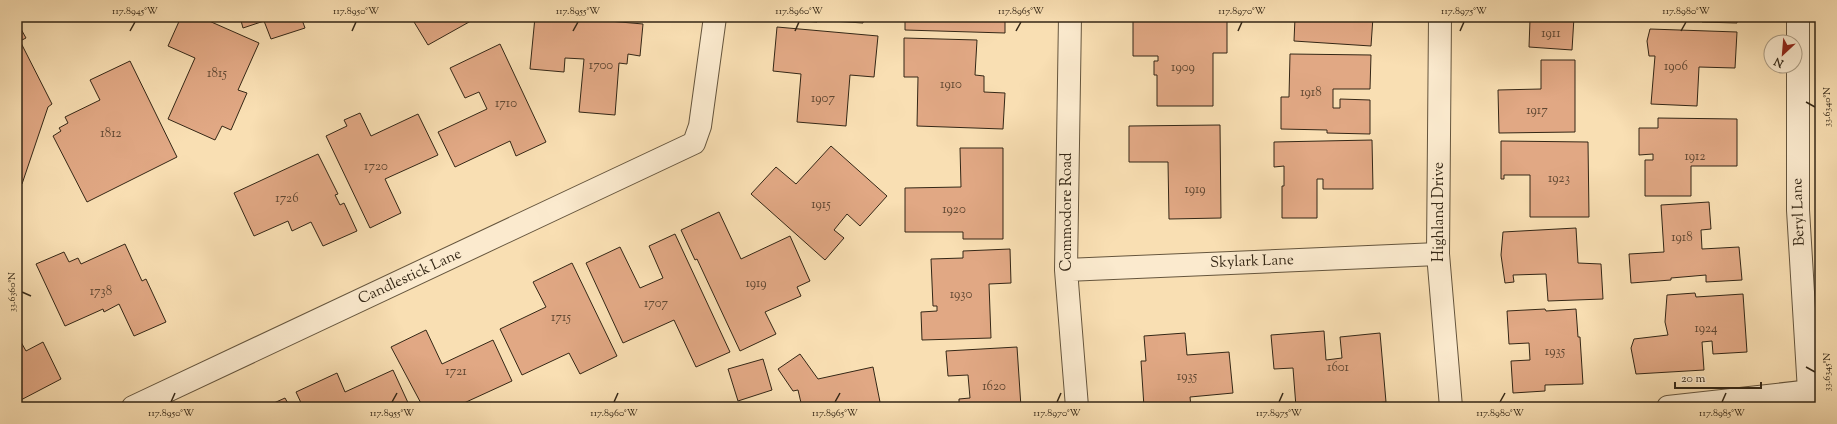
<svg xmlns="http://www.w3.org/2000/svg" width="1837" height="424" viewBox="0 0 1837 424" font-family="'Sorts Mill Goudy',serif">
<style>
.building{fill:#e1a884;stroke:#342716}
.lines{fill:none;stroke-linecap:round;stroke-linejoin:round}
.minor-casing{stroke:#65553d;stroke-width:24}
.minor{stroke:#fbeace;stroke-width:22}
.ticks{fill:none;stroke:#342716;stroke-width:1.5}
.labels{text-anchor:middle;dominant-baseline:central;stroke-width:3.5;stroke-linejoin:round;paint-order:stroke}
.number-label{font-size:13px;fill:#5f4732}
.street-label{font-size:15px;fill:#342716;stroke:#fbeace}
.neatline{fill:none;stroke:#342716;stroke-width:1.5}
.ticks-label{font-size:10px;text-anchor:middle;fill:#342716}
</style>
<rect width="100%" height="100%" fill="#f9dfb3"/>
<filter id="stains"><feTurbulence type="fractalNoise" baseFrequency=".005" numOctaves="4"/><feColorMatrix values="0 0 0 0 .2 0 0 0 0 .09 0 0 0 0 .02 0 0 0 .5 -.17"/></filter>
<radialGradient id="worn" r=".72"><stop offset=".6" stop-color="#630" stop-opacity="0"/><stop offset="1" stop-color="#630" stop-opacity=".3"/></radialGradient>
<!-- building -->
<path class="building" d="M181 17H200L259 43 238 90 247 93 231 130 222 126 215 140 168 119 195 58 168 46Z
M240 17H301L305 28 271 39 264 21 243 28Z
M411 17H478L428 45Z
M535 17H563L643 24 640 56 628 54 627 64 619 63 615 115 579 112 584 59 565 58 564 72 530 69Z
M772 17H864L863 23 817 20V22L772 19Z
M905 17H1005V33L905 30Z
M1163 17H1201V21H1227V53H1213V106H1157V75H1154V61H1158V56H1133V18L1163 19Z
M1373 17 1371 46 1294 41 1295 18 1293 17Z
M1537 17H1574L1572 50 1529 47 1530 20 1537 21Z
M1641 17H1661V20L1640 19Z
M1702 17H1737V23L1702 22Z
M17 22 26 38 20 41 52 104 48 107 22 184 17 182Z
M777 27 878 36 874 77 850 75 846 126 797 122 801 74 773 71Z
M1650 29 1737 32 1735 68 1699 67 1697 106 1651 104 1655 56H1649L1647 41Z
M904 38 977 40 975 75 984 76V92L1005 93 1003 129 917 126 918 77H904Z
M500 44 546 142 516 156 510 141 455 167 438 132 487 109 479 92 465 98 450 68Z
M1290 54 1371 55 1370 89H1333V108H1340V99L1370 100V134L1327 133V130L1281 129V97H1289Z
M1541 60H1575V132L1499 133 1498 90 1541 89Z
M130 61 177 157 87 202 53 136 61 131 59 128 68 123 65 117 100 100 90 80Z
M360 113 371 136 418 114 438 155 385 179 401 213 370 228 326 136 347 126 344 120Z
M1658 118 1737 119V166H1691V196H1645V160H1653V154L1639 155V128H1658Z
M1220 125 1221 218 1169 219 1168 162H1129V126Z
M1372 140 1373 189H1323V179H1317V218H1282V186H1284V166L1274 167V142Z
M1501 141 1588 142 1589 217H1530V175H1504V179H1501Z
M831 146 887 196 860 226 847 214 834 230 844 238 825 260 751 194 776 167 796 184Z
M960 148H1003V239H963V232H905V188L961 187Z
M318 154 338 194 335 195 340 205 344 203 357 231 323 246 311 222 292 231 288 221 254 236 234 193Z
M1709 202 1711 229 1701 230 1702 249 1739 247 1742 280 1706 282V275L1671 278V280L1631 283 1629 254 1664 252 1661 205Z
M719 212 741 259 790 236 810 281 797 287 801 296 765 312 776 334 740 351 697 259 695 260 681 230Z
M1576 228 1578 263 1601 264 1603 299 1548 301 1546 274 1513 275 1514 282 1505 283 1501 255 1503 232Z
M675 234 730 352 696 367 674 320 623 343 586 263 620 247 640 288 663 278 649 246Z
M125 244 142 281 146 279 166 322 134 336 119 304 104 312 103 309 65 326 36 264 64 252 69 262 78 258 81 264Z
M1010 249 1011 283 989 284 991 338 922 340 921 312 937 311V306H933L931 259 963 258V251Z
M572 263 617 356 580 374 569 353 522 375 500 329 546 307 533 282Z
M1695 293 1696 297 1743 294 1747 352 1713 354 1712 341 1702 342 1704 370 1636 374 1631 348 1634 339 1668 335 1665 322 1667 295Z
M1545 309 1546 311 1576 309 1578 337H1580L1583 384 1545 385V391L1513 393 1511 361 1530 360 1529 343 1509 344 1507 311Z
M426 330 442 364 493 340 512 381 464 403 466 407H423L391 347Z
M1324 331 1326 360 1342 358 1340 337 1380 333 1386 402 1330 407H1296L1293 368 1274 369 1271 335Z
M1185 333 1187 355 1229 352 1233 393 1190 397 1191 407H1144L1141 361H1146L1144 336Z
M17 335 26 351 43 342 61 379 17 402Z
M1017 347 1021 407H926V405L959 403V399L970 398 968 375 948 376 946 351Z
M800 354 818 379 873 367 881 407H802L798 390 793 391 778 369Z
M763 359 772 390 738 401 728 369Z
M393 370 410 407H303L296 392 337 373 345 392Z
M285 398 290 407H265Z"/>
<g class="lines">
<defs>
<path id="minor" d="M1070 17 1066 270 1077 407
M1440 17 1438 254 1451 407
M1798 17V210L1809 391 1813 407
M1066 270 1438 254
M133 407 694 143 700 126 715 17
M1668 407 1820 390"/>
</defs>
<!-- minor casing -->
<use href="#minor" class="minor-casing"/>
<!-- minor -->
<use href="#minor" class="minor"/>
</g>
<!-- ticks -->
<path class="ticks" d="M130 31 135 22M352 31 356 22M573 31 578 22M795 31 799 22M1016 31 1021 22M1238 31 1242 22M1460 31 1464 22M1681 31 1686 22M1806 102 1815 107M22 292 31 296M1806 367 1815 372M171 402 175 393M392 402 397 393M614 402 618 393M835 402 840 393M1057 402 1061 393M1279 402 1283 393M1500 402 1505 393M1722 402 1726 393"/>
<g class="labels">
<!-- number labels -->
<g class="number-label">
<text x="1551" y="34">1911</text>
<text x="601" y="66">1700</text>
<text x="1676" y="67">1906</text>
<text x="1183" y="68">1909</text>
<text x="217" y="74">1815</text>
<text x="951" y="85">1910</text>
<text x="1311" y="93">1918</text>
<text x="823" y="99">1907</text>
<text x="506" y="104">1710</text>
<text x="1537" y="111">1917</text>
<text x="111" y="134">1812</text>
<text x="1695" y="157">1912</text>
<text x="376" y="167">1720</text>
<text x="1559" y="179">1923</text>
<text x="1195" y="190">1919</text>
<text x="287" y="199">1726</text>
<text x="821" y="205">1915</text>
<text x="954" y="210">1920</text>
<text x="1682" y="238">1918</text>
<text x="756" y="284">1919</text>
<text x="101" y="292">1738</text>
<text x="961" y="295">1930</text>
<text x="656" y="304">1707</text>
<text x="561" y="318">1715</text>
<text x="1706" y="329">1924</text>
<text x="1555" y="352">1935</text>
<text x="1338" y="368">1601</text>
<text x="456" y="372">1721</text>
<text x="1187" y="377">1935</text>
<text x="994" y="387">1620</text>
</g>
<!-- street labels -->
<g class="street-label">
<text transform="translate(1067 212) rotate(-90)">Commodore Road</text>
<text transform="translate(1439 212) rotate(-90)">Highland Drive</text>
<text transform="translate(1799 212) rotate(-92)">Beryl Lane</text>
<text transform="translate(1252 262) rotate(-2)">Skylark Lane</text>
<text transform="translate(410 277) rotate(-25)">Candlestick Lane</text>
</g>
</g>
<!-- margin -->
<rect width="1837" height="424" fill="none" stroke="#f9dfb3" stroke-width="44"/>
<!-- north arrow -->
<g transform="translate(1783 54) rotate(206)"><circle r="19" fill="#fbeace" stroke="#ab9c84"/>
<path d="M0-3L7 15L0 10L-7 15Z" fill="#8f2418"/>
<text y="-6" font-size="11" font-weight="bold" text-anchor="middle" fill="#342716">N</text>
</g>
<!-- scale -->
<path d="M1675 382v6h86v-6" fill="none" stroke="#342716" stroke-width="2"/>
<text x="1681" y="382" font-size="12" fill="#342716" stroke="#fbeace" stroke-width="3" paint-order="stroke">20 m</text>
<rect x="22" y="22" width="1793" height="380" class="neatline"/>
<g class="ticks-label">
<text x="135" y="14">117.8945°W</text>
<text x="356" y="14">117.8950°W</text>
<text x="578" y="14">117.8955°W</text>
<text x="799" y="14">117.8960°W</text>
<text x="1021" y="14">117.8965°W</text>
<text x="1242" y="14">117.8970°W</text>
<text x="1464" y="14">117.8975°W</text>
<text x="1686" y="14">117.8980°W</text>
<text transform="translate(1826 107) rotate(-90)" y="4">33.6340°N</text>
<text transform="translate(11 292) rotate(-90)" y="4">33.6360°N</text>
<text transform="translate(1826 372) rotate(-90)" y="4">33.6345°N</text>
<text x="171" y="416">117.8950°W</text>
<text x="392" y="416">117.8955°W</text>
<text x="614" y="416">117.8960°W</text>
<text x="835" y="416">117.8965°W</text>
<text x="1057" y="416">117.8970°W</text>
<text x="1279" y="416">117.8975°W</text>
<text x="1500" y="416">117.8980°W</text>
<text x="1722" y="416">117.8985°W</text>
</g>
<rect width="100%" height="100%" filter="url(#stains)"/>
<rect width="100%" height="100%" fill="url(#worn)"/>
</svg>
